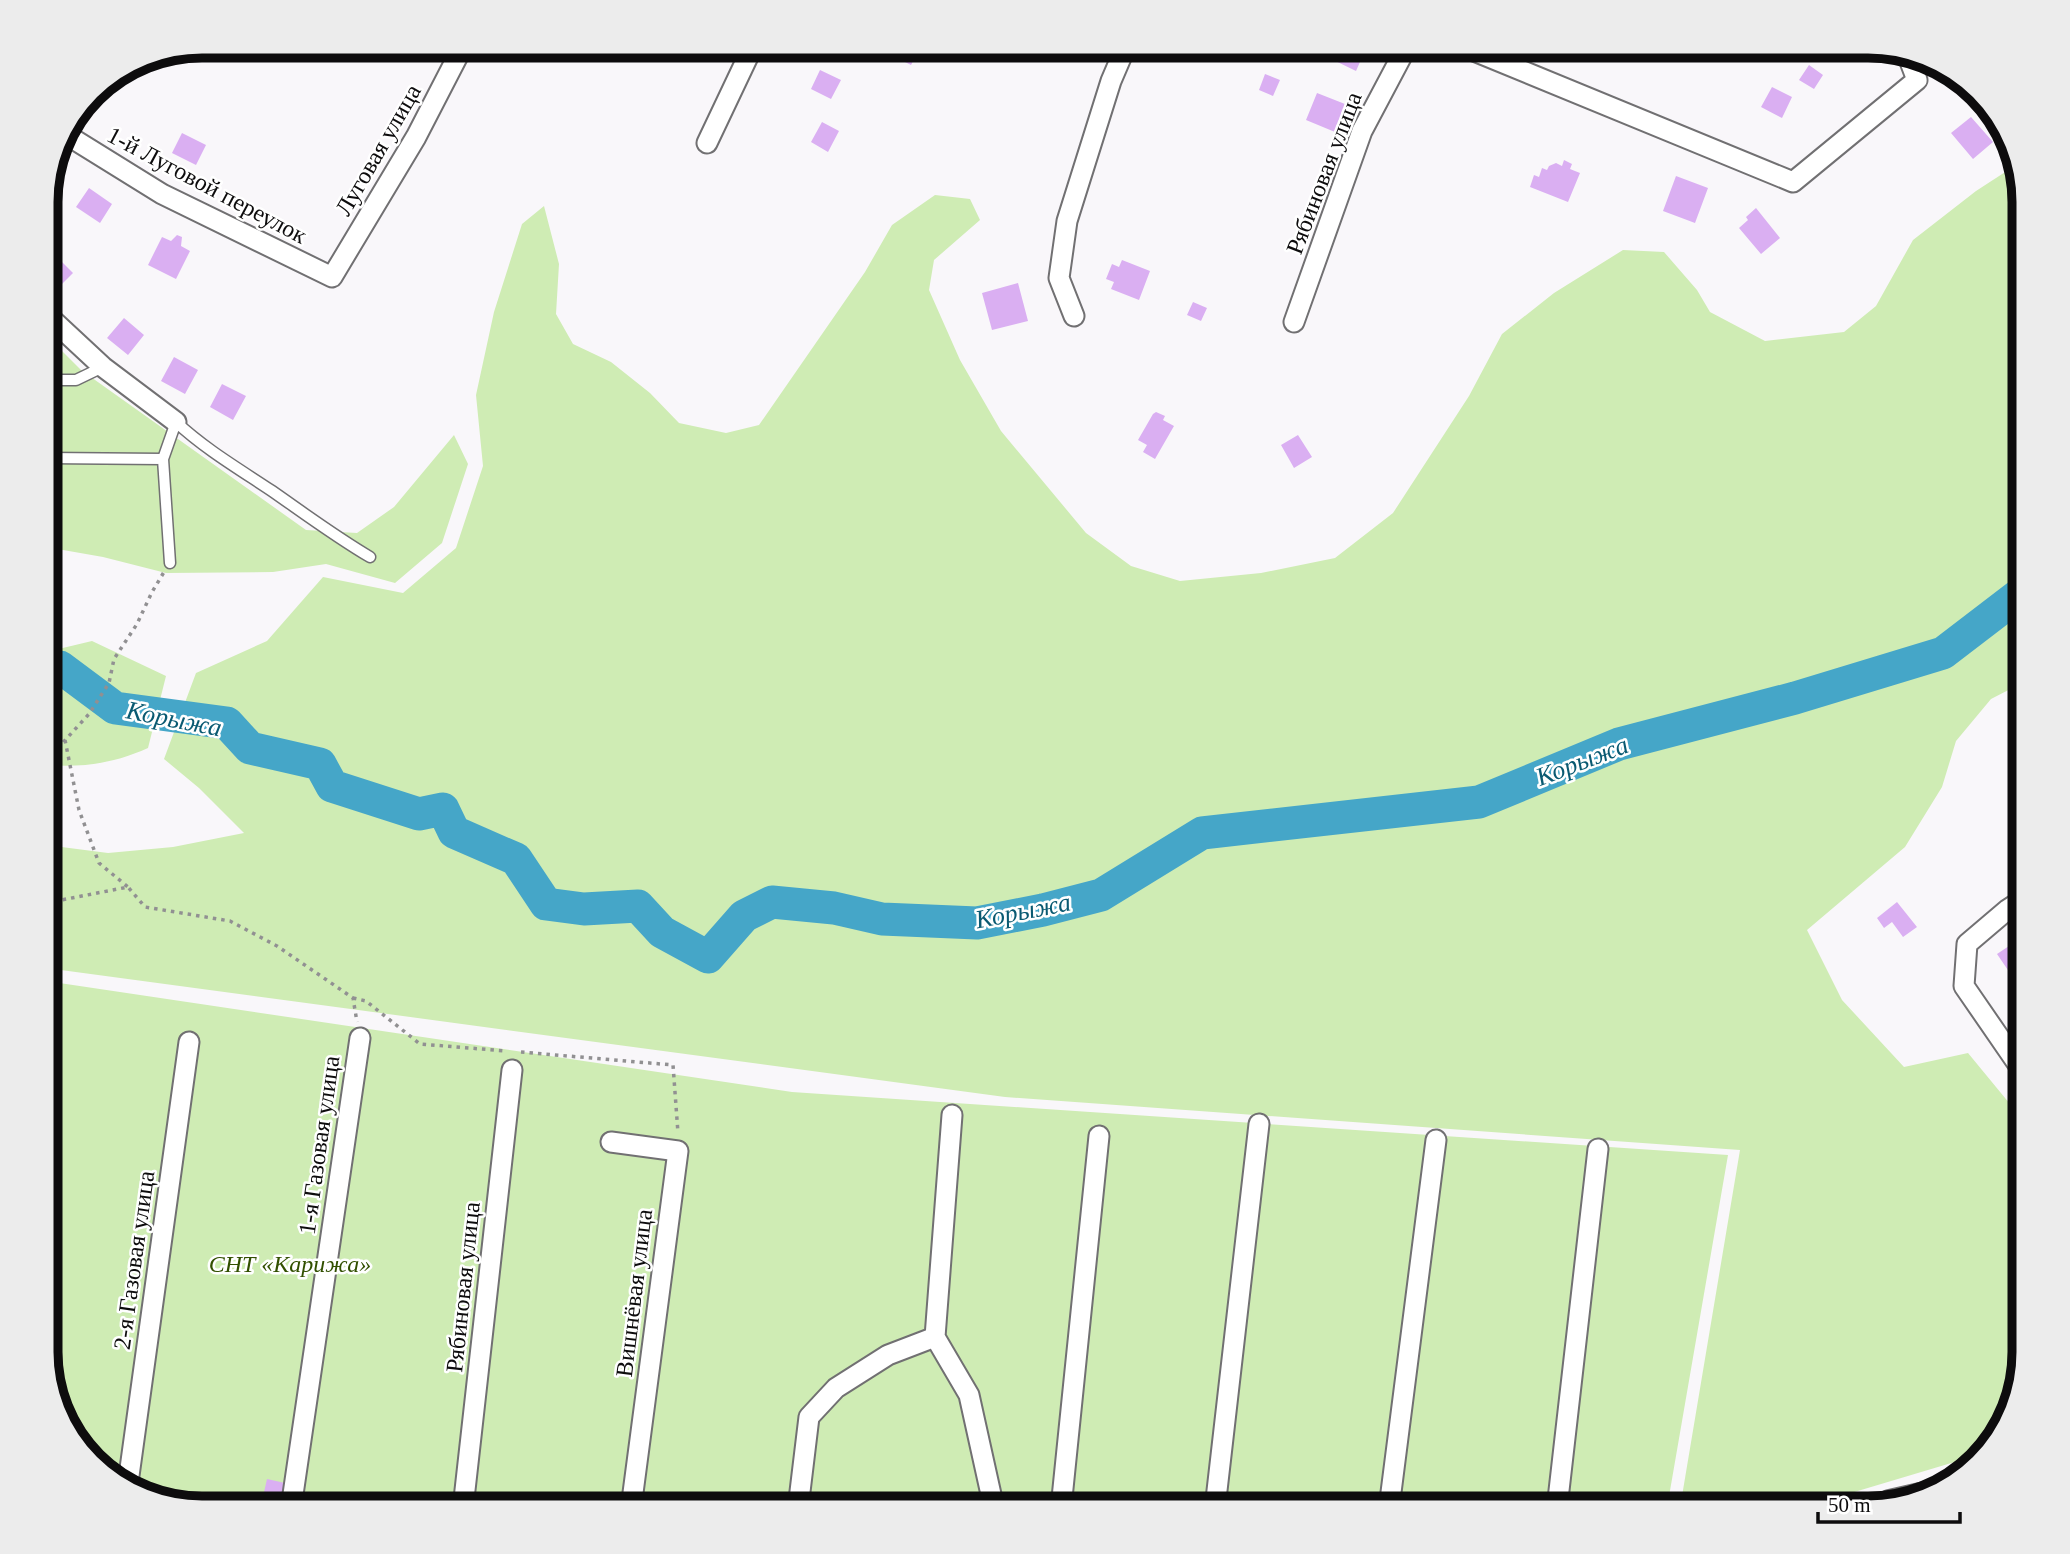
<svg xmlns="http://www.w3.org/2000/svg" width="2070" height="1554" viewBox="0 0 2070 1554" font-family="Georgia,serif">
<style>
.green{fill:#cfecb4}
.lines{fill:none;stroke-linecap:round;stroke-linejoin:round}
.river{stroke:#45a6c8;stroke-width:33}
.building{fill:#daaff2}
.service-casing{stroke:#717072;stroke-width:13}
.minor-casing{stroke:#717072;stroke-width:23}
.tertiary-casing{stroke:#717072;stroke-width:28}
.path{stroke:#919092;stroke-width:3.5;stroke-dasharray:3.5 5;stroke-linecap:butt}
.service{stroke:#fff;stroke-width:10}
.minor{stroke:#fff;stroke-width:19}
.tertiary{stroke:#fff;stroke-width:24}
.labels{text-anchor:middle;dominant-baseline:central;stroke-width:5;stroke-linejoin:round;paint-order:stroke}
.street-label{font-size:24px;fill:#0d0c0d;stroke:#fff}
.park-label{font-size:24px;font-style:italic;fill:#325000;stroke:#fff}
.water-label{font-size:26px;font-style:italic;fill:#0a5a72;stroke:#fff}
.rim{fill:none;stroke:#0d0c0d;stroke-width:9}
</style>
<rect width="100%" height="100%" fill="#f9f7fa"/>
<!-- green -->
<path class="green" d="M2016 165 2024 201V682L1991 699 1956 741 1942 787 1905 847 1807 930 1842 1000 1904 1067 1968 1053 2024 1121V1353L2001 1423 1958 1461 1831 1499 1809 1508H1680L1740 1150 1005 1097 46 968V845L108 853 173 847 244 833 199 788 164 759 196 673 267 641 323 577 403 593 456 548 483 466 476 395 494 312 522 224 544 206 559 264 556 314 573 344 611 362 650 393 679 423 726 433 759 425 865 272 892 225 935 195 970 199 980 220 934 260 929 290 960 360 1001 431 1086 533 1131 566 1180 581 1261 573 1335 558 1393 513 1469 396 1502 334 1554 293 1623 250 1664 252 1697 290 1710 312 1765 341 1844 332 1876 306 1913 240 1976 191Z
M46 335 81 370 306 530 357 533 394 507 454 435 468 464 442 543 395 583 326 564 273 572 166 573 103 557 46 547Z
M92 641 166 676 148 748C115 763 82 768 46 765V652Z
M46 981 792 1092 1728 1155 1667 1508H201L106 1476 62 1422 46 1362Z"/>
<g class="lines">
<!-- river -->
<path class="river" d="M46 671 60 667 115 708 227 723 250 748 320 764 332 786 419 814 443 809 454 832 516 859 546 904 584 909 638 906 662 932 708 957 744 916 772 902 834 908 882 919 977 923 1043 910 1101 895 1202 833 1479 802 1619 744 1795 698 1943 653 2024 591"/>
</g>
<!-- building -->
<path class="building" d="M517 46H552L548 54 540 51 535 60 515 49Z
M896 46H911L919 50 911 65 891 55Z
M1322 46H1367L1356 71 1319 53Z
M1738 46H1763L1756 57Z
M1809 65 1823 75 1814 89 1799 80Z
M820 70 841 80 831 99 811 89Z
M1265 74 1280 80 1273 96 1259 90Z
M1772 87 1792 97 1782 118 1761 107Z
M1317 93 1345 104 1335 132 1306 120Z
M1971 117 1993 142 1973 159 1951 133Z
M822 122 839 131 828 152 811 142Z
M182 133 206 145 196 165 172 153Z
M1564 160 1572 164 1570 169 1580 173 1568 202 1530 187 1534 175 1539 177 1542 168 1547 170 1549 166 1556 163 1562 166Z
M1676 176 1708 188 1695 223 1663 211Z
M89 188 112 204 100 223 76 207Z
M1756 208 1780 238 1761 254 1739 228 1748 220 1746 217Z
M177 235 182 237 181 246 190 251 176 279 148 265 162 237 171 241Z
M54 254 73 273 55 291 46 283V263Z
M1122 260 1150 271 1139 300 1111 289 1114 282 1106 279 1112 264 1119 267Z
M1018 283 1028 321 992 330 982 293Z
M1193 302 1207 308 1201 321 1187 315Z
M124 318 144 335 128 355 107 338Z
M174 357 198 370 185 394 161 381Z
M222 384 246 396 233 420 210 407Z
M1156 412 1165 416 1163 420 1174 426 1155 459 1143 452 1147 445 1138 440 1153 414Z
M1298 435 1312 457 1294 468 1281 445Z
M1897 902 1917 927 1903 937 1892 922 1884 928 1877 918Z
M2024 936V972L2014 979 1997 954Z
M267 1479 285 1483 280 1505 262 1501Z"/>
<g class="lines">
<defs>
<path id="service" d="M46 380H76L103 367
M46 458 163 459 176 422C205 449 239 469 272 491 305 514 336 537 370 557
M163 459 170 563"/>
<path id="minor" d="M1462 46 1793 182 1917 80 1909 59
M62 132 162 194 332 277 416 137 463 46
M707 143 753 46
M46 314 103 367 176 422
M1074 316 1059 278 1067 221 1111 81 1126 46
M1294 322 1362 131 1407 46
M2024 899 2007 910 1967 944 1964 986 2024 1073
M952 1115 935 1337 969 1395 994 1508
M611 1142 678 1151 631 1508
M128 1483 189 1042
M291 1508 360 1038
M463 1508 512 1070
M798 1508 809 1417 836 1388 888 1355 935 1337
M1061 1508 1099 1136
M1215 1508 1259 1124
M1389 1508 1436 1140
M1557 1508 1598 1149"/>
<path id="tertiary" d="M1890 1503 1938 1492"/>
</defs>
<!-- service casing -->
<use href="#service" class="service-casing"/>
<!-- minor casing -->
<use href="#minor" class="minor-casing"/>
<!-- tertiary casing -->
<use href="#tertiary" class="tertiary-casing"/>
<!-- path -->
<path class="path" d="M65 740 79 810 99 863 128 887
M46 761 89 714 109 683 114 659 137 624 152 592 164 572
M46 903 128 887 145 907 230 921 277 946 353 998 357 1022
M353 998 366 1001 420 1044 506 1051
M521 1052 673 1065 678 1133"/>
<!-- service -->
<use href="#service" class="service"/>
<!-- minor -->
<use href="#minor" class="minor"/>
<!-- tertiary -->
<use href="#tertiary" class="tertiary"/>
</g>
<g class="labels">
<!-- street labels -->
<g class="street-label">
<text transform="translate(378 150) rotate(-60)">Луговая улица</text>
<text transform="translate(1324 173) rotate(-69)">Рябиновая улица</text>
<text transform="translate(207 185) rotate(28)">1-й Луговой переулок</text>
<text transform="translate(319 1145) rotate(-82)">1-я Газовая улица</text>
<text transform="translate(134 1260) rotate(-82)">2-я Газовая улица</text>
<text transform="translate(463 1287) rotate(-84)">Рябиновая улица</text>
<text transform="translate(634 1293) rotate(-83)">Вишнёвая улица</text>
</g>
<!-- park labels -->
<g class="park-label">
<text x="290" y="1264">СНТ «Карижа»</text>
</g>
<!-- water labels -->
<g class="water-label">
<text transform="translate(174 719) rotate(11)">Корыжа</text>
<text transform="translate(1582 761) rotate(-21)">Корыжа</text>
<text transform="translate(1023 911) rotate(-11)">Корыжа</text>
</g>
</g>
<!-- crop -->
<path d="M0 0H2070V1554H0ZM202 58H1868A144 144 0 0 1 2012 202V1352A144 144 0 0 1 1868 1496H202A144 144 0 0 1 58 1352V202A144 144 0 0 1 202 58Z" fill="#ececec" fill-rule="evenodd"/>
<path class="rim" d="M202 58H1868A144 144 0 0 1 2012 202V1352A144 144 0 0 1 1868 1496H202A144 144 0 0 1 58 1352V202A144 144 0 0 1 202 58Z"/>
<!-- scale -->
<path d="M1818 1512v10h142v-10" fill="none" stroke="#0d0c0d" stroke-width="3.5"/>
<text x="1828" y="1512" font-size="21" fill="#0d0c0d" stroke="#ffffff" stroke-width="5" paint-order="stroke">50 m</text>
</svg>
